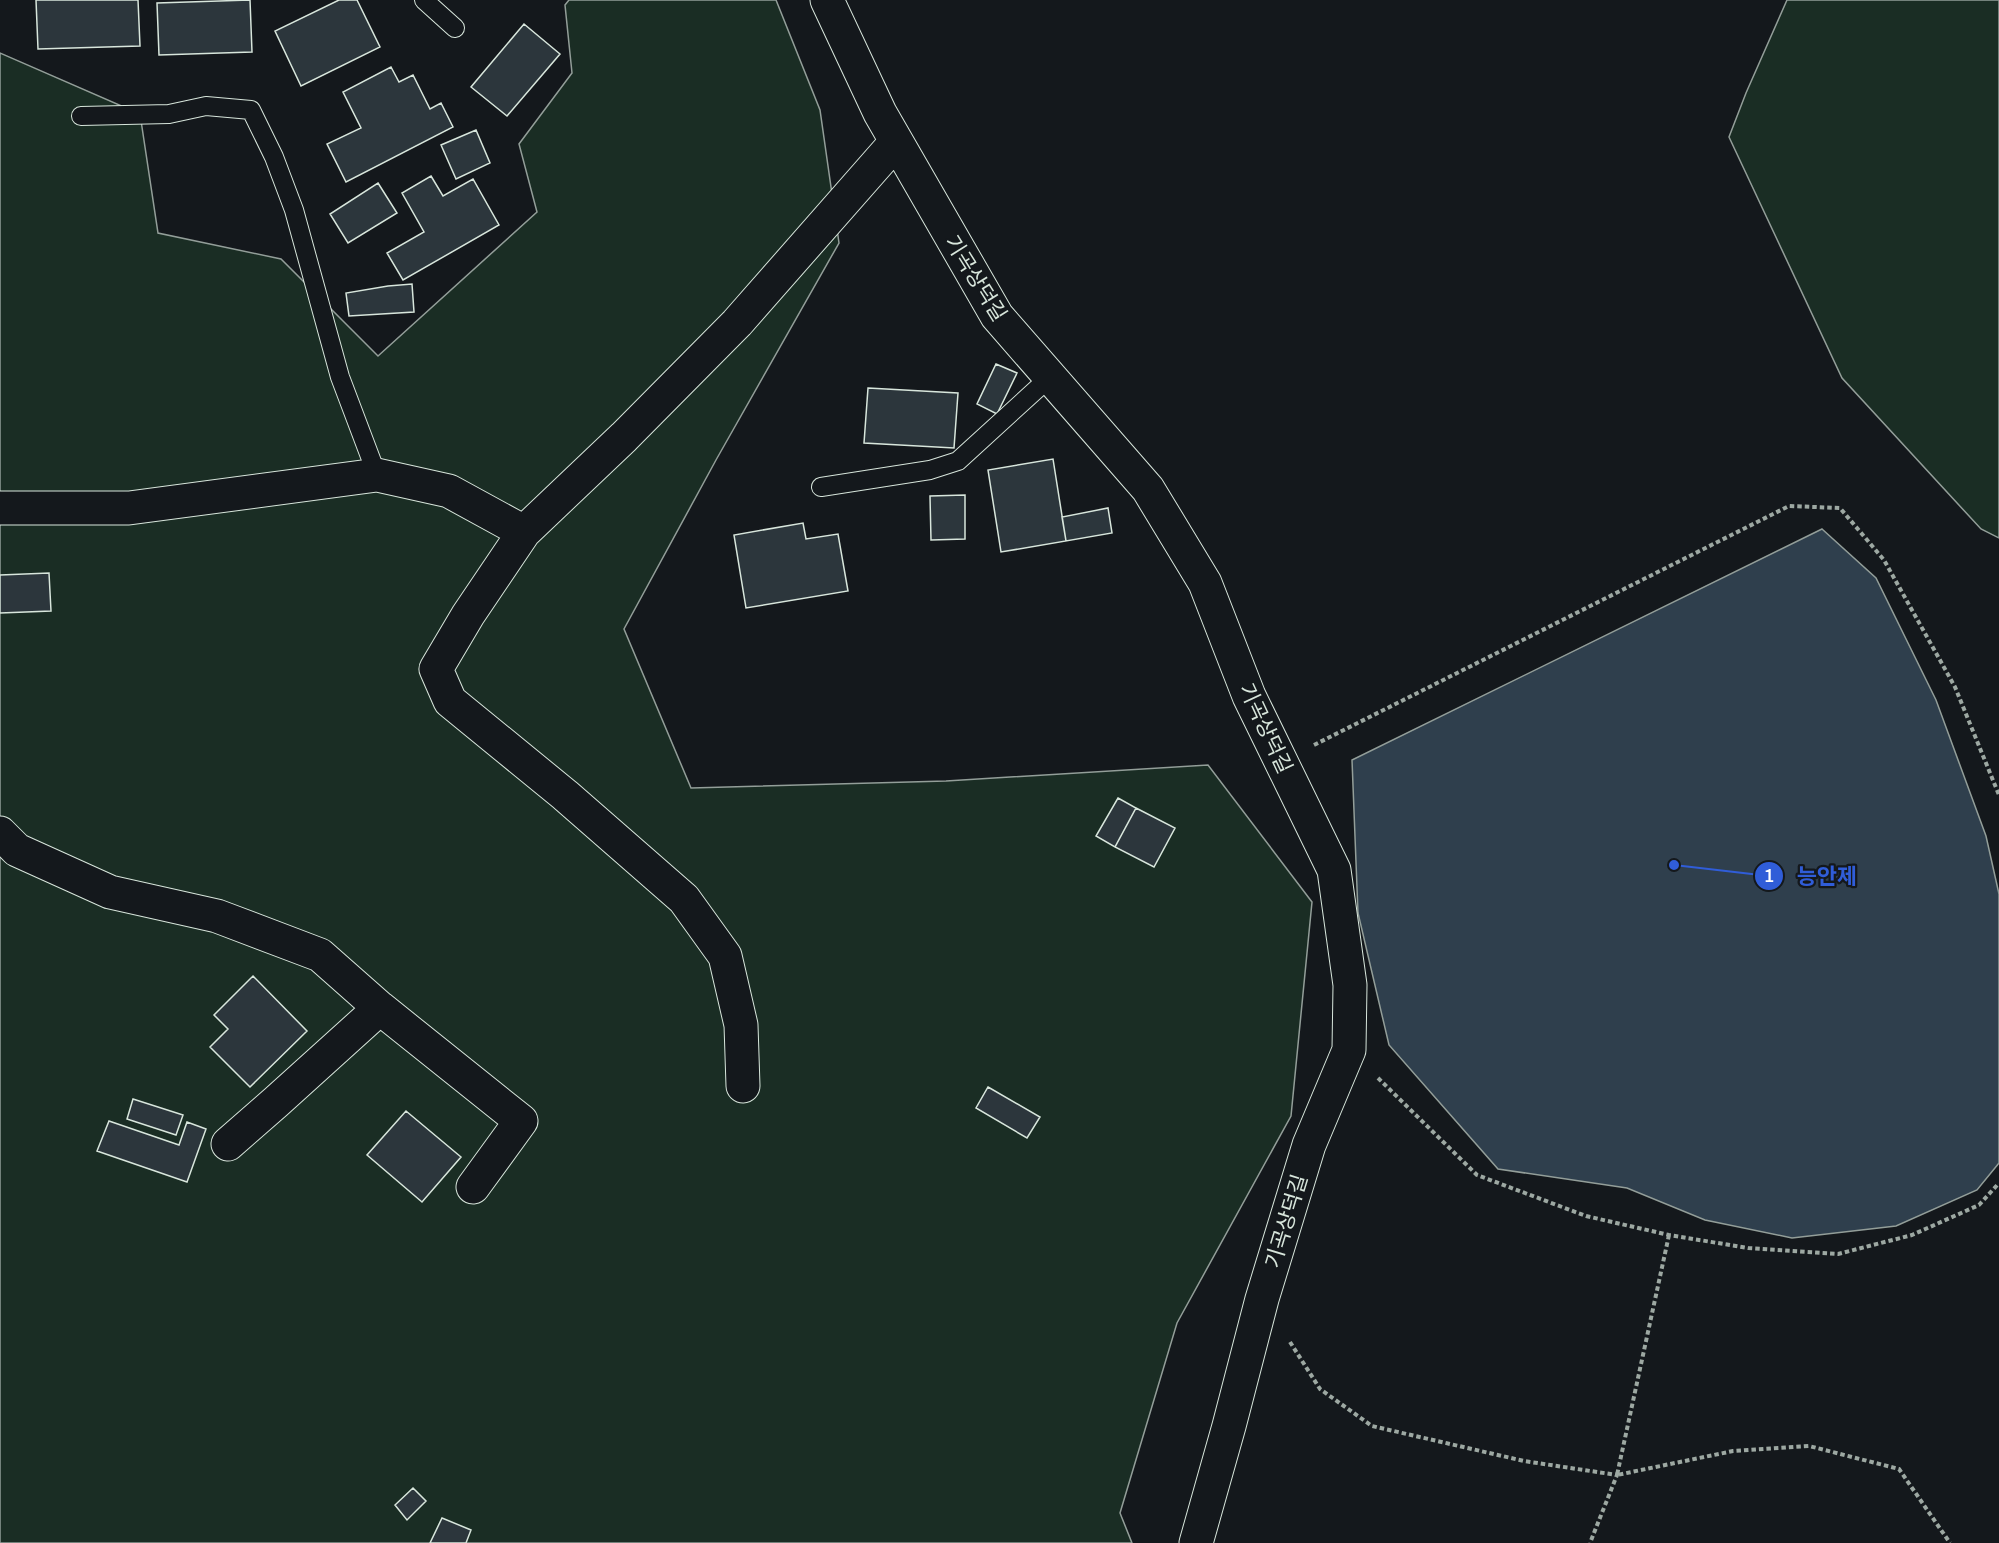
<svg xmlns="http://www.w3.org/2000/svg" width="1999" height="1543" viewBox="0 0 1999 1543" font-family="'Archivo Narrow','Noto Sans KR',sans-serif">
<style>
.green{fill:#1a2d24;stroke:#939e99;stroke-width:1.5}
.water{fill:#2f3f4d;stroke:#939e99;stroke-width:1.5}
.building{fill:#2c363c;stroke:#d8e6dc;stroke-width:1.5}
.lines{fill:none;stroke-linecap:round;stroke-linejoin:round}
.service-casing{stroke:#d8e6dc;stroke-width:20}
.minor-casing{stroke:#d8e6dc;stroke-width:35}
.path{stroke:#9da8a2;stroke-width:4;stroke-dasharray:4.5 3;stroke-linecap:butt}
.service{stroke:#14181c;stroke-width:18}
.minor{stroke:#14181c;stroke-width:33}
.labels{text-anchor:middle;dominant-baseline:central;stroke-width:4.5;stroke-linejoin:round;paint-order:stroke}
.street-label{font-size:21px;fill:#d8e6dc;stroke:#14181c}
.leader{fill:none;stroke:#305dd8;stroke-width:2}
.callout-dot{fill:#305dd8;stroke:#14181c;stroke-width:2}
.mark-label{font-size:18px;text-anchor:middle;font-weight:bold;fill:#fff}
.callout-label{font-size:22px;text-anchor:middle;font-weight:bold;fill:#305dd8;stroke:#14181c;stroke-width:4.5;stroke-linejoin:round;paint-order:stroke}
</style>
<rect width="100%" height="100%" fill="#14181c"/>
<!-- green -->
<path class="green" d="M569 0H776L820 110 839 243 716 460 624 629 691 788 946 781 1208 765 1312 902 1291 1116 1177 1323 1120 1513 1132 1543H0V53L140 114 158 233 281 259 378 356 537 212 519 144 572 73 565 5Z
M1787 0H1999V538L1981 529 1842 378 1729 137 1746 93Z"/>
<!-- water -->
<path class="water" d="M1822 529 1876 578 1936 700 1986 836 1999 894V1163L1977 1190 1896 1226 1792 1238 1705 1220 1627 1188 1498 1169 1389 1045 1358 913 1352 760Z"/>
<!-- building -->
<path class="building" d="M36 0H138L140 46 38 49Z
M250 0 252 52 159 55 157 3Z
M339 0H357L380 47 301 86 275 31Z
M524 24 560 54 507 116 471 87Z
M391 67 399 82 413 75 430 109 441 103 453 127 346 182 327 144 361 128 343 92Z
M476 130 490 163 456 179 441 145Z
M431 176 443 196 473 179 499 225 403 280 387 253 424 232 402 193Z
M378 183 397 213 348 243 330 214Z
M412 284 414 312 349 316 346 293 388 286Z
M996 364 1017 373 997 414 977 404Z
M868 388 958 393 954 448 864 443Z
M1053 459 1066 541 1001 552 988 470Z
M965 495V539L931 540 930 496Z
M1108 508 1112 533 1066 541 1062 517Z
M803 523 806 539 838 534 848 591 746 608 734 535Z
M49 573 51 611 0 613V575Z
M1118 798 1136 808 1115 847 1096 836Z
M1136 808 1175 828 1154 867 1115 847Z
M253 976 307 1031 250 1087 210 1047 228 1029 214 1015Z
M988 1087 1040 1117 1027 1138 976 1108Z
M133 1099 183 1115 176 1135 127 1119Z
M406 1111 461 1157 422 1202 367 1155Z
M109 1121 179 1145 187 1122 206 1129 187 1182 97 1151Z
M413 1488 426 1501 407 1520 395 1505Z
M442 1518 471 1530 466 1543H430Z"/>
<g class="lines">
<defs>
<path id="service" d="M424 0 455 28
M81 116 169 114 206 106 251 110 274 157 294 210 340 377 377 475
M821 487 930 470 958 461 1050 377"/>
<path id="minor" d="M827 0 880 113 997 316 1148 489 1205 583 1249 696 1334 870 1350 985 1349 1050 1309 1145 1262 1299 1229 1426 1196 1543
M0 508H129L377 475 449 491 524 532 624 437 737 323 896 142
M524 532 468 615 436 669 450 701 565 795 684 899 725 956 741 1025 743 1086
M0 833 17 850 110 892 217 916 320 955 380 1008 521 1121 473 1187
M228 1144 276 1102 380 1008"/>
</defs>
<!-- service casing -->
<use href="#service" class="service-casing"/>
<!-- minor casing -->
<use href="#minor" class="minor-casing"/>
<!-- path -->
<path class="path" d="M1314 745 1789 506 1840 508 1884 560 1955 687 1999 795
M1378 1078 1477 1175 1586 1216 1669 1235 1748 1248 1838 1254 1912 1235 1979 1205 1999 1183
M1669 1235 1617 1475 1733 1451 1809 1446 1899 1469 1950 1543
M1290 1342 1320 1389 1372 1426 1524 1461 1617 1475 1590 1543"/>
<!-- service -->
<use href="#service" class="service"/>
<!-- minor -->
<use href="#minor" class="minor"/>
</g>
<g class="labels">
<!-- street labels -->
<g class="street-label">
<text transform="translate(976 278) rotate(58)">기곡상덕길</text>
<text transform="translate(1266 728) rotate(65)">기곡상덕길</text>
<text transform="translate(1286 1221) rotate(-73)">기곡상덕길</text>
</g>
</g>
<!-- callouts -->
<path class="leader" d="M1674 865L1769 876"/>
<g class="callout-dot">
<circle cx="1674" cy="865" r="6"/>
<circle cx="1769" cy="876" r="15"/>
</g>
<g class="mark-label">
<text x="1769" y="882">1</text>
</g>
<g class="callout-label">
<text x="1827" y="884">능안제</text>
</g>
</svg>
